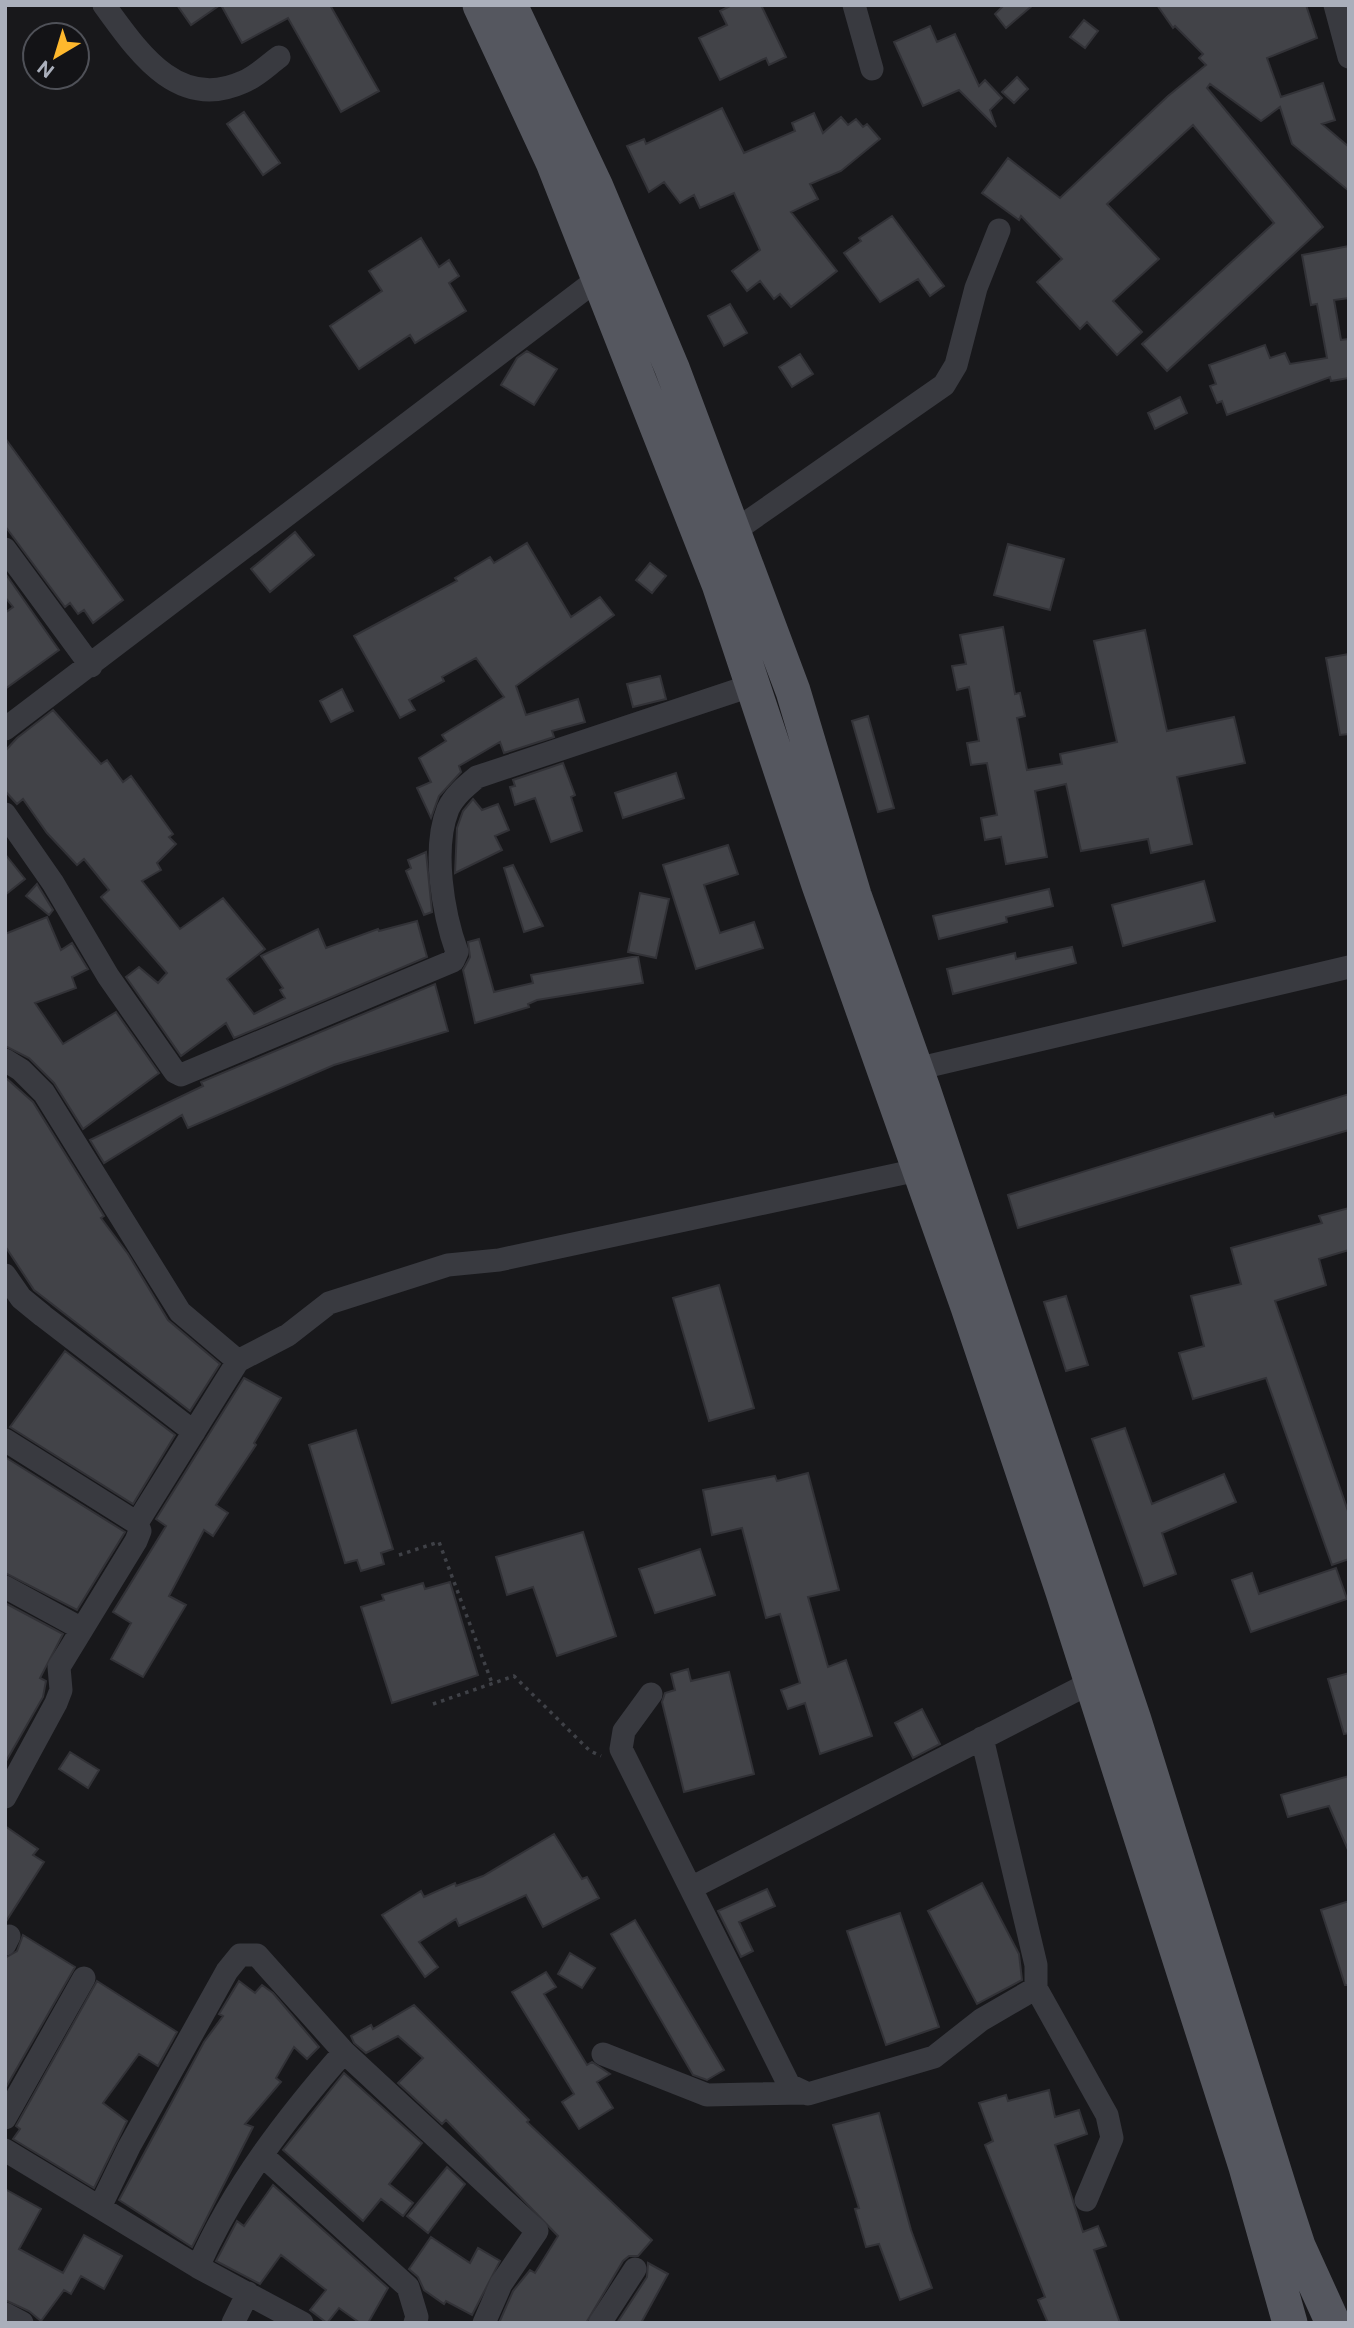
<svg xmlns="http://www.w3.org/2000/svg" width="1354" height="2328" viewBox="0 0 1354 2328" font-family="'Public Sans',sans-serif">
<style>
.building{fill:#424348;stroke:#323237;stroke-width:2}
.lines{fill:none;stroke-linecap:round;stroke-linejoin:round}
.path{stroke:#3f4147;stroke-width:3.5;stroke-dasharray:3.5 5;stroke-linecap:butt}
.street{stroke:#393a40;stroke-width:23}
.primary{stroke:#55575f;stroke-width:35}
</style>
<rect width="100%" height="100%" fill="#18181b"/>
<!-- building -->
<path class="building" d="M177 5H220L191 25Z
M221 5H330L379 91 341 112 288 18 242 43Z
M732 5H761L786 57 769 65 766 58 720 80 699 38 727 25 720 11Z
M1004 5H1033L1006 28 995 14Z
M1157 5H1306L1317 38 1267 58 1281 97 1323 83 1335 120 1322 124 1349 147V191L1292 144 1280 107 1261 121 1210 84 1207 88 1323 227 1167 371 1142 344 1274 223 1193 125 1107 204 1159 259 1113 301 1142 332 1117 355 1087 322 1080 329 1037 282 1062 259 1021 216 1019 220 982 193 1008 158 1060 198 1168 96 1206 65 1199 58 1203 54 1175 26 1173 28Z
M1084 20 1098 31 1085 48 1070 37Z
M930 26 937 42 955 34 979 86 985 80 1002 98 990 110 996 127 959 90 923 106 894 42Z
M1017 77 1028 89 1014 103 1002 92Z
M722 108 744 153 795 131 792 123 814 113 823 133 841 117 848 125 856 119 863 127 867 124 880 139 841 171 810 184 818 199 791 212 837 271 791 307 780 294 774 299 760 281 747 291 732 271 760 250 734 193 700 208 694 195 680 203 664 182 649 192 627 146 644 139 646 144Z
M244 112 280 163 263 175 227 124Z
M892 216 944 286 930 296 918 279 880 302 844 253 861 241 859 238Z
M421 238 439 267 449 260 459 276 449 283 466 311 415 343 410 335 359 369 330 326 382 291 369 271Z
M1349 246V298L1334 300 1341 340 1349 339V378L1331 381 1330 377 1227 415 1222 401 1217 403 1210 386 1216 384 1209 365 1265 345 1270 358 1285 353 1290 364 1327 358 1317 304 1311 305 1302 255Z
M730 304 747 333 724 346 708 316Z
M527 351 557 369 534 405 501 385 517 358Z
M800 354 813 374 792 387 779 367Z
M1180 397 1187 413 1155 429 1148 413Z
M5 438 123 600 93 623 84 610 78 614 70 603 65 607 5 526Z
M295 532 314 555 270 592 251 569Z
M527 543 571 617 600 597 614 615 516 686 526 715 578 699 585 722 552 731 554 737 504 753 500 742 459 766 461 772 439 796 431 818 417 788 431 782 419 758 446 741 442 735 504 697 476 658 442 677 444 681 409 700 415 710 400 718 354 636 457 581 455 578 490 557 494 563Z
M1008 544 1064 559 1050 610 994 595Z
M650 563 666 576 652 593 636 580Z
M5 573 59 650 5 689V613L13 607 5 597Z
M1003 627 1015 694 1020 693 1025 716 1017 718 1027 770 1062 764 1060 754 1117 742 1094 641 1145 630 1167 731 1234 717 1245 763 1177 777 1192 844 1151 853 1148 839 1081 851 1066 784 1035 791 1047 857 1006 864 1001 837 985 840 981 818 997 815 987 763 971 765 967 743 979 741 969 687 957 690 952 666 966 664 960 635Z
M1349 654V734L1340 735 1326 658Z
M660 676 666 699 633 707 627 684Z
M342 689 353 711 331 722 320 701Z
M53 710 101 764 107 760 123 782 131 776 173 834 169 837 176 844 157 863 161 870 142 881 180 929 223 898 265 949 227 979 254 1014 285 998 280 990 283 988 261 956 318 929 326 948 378 929 379 931 417 921 427 957 234 1038 226 1023 181 1056 126 977 139 967 158 983 167 973 101 897 109 890 84 859 77 865 47 833 23 799 17 804 5 791V751L17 738Z
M868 716 894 808 878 812 852 721Z
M563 763 575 795 571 797 582 831 551 842 535 798 515 805 510 787 515 786 513 780Z
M676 773 684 798 623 818 615 793Z
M473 799 482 810 498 804 509 830 495 836 502 850 455 873 457 828 463 811Z
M728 845 738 874 704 885 720 933 754 922 763 948 696 969 663 865Z
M426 852 432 912 424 915 406 871 411 868 408 860Z
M5 854 25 879 5 895Z
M513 865 543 926 524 932 504 868Z
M1204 881 1215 921 1123 946 1112 905Z
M37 884 53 910 49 915 26 896Z
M1049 889 1053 906 1006 917 1007 922 939 939 933 916Z
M640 893 669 899 656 958 628 952Z
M47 917 61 950 72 943 88 969 72 977 76 988 35 1003 63 1044 116 1012 159 1073 83 1129 54 1083 29 1058 5 1046V934Z
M479 939 494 992 533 983 531 975 638 956 643 983 537 1000 528 1004 529 1007 475 1023 463 970 470 957 468 942Z
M1072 947 1076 963 953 994 947 969 1015 953 1016 959Z
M435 984 448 1031 334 1065 188 1128 182 1115 104 1163 90 1140 203 1086 201 1082Z
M5 1077 33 1102 104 1216 101 1218 128 1254 168 1320 220 1364 190 1411 34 1290 5 1246Z
M1349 1094V1130L1018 1228 1008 1195 1273 1113 1275 1117Z
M1349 1208V1250L1319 1259 1326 1285 1275 1301 1349 1514V1559L1332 1565 1266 1378 1193 1399 1179 1353 1204 1346 1191 1296 1241 1284 1231 1248 1322 1223 1319 1216Z
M719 1285 754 1408 709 1421 673 1298Z
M1066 1296 1088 1365 1066 1371 1044 1302Z
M65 1351 175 1435 133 1504 10 1427Z
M244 1378 281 1398 254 1443 256 1445 216 1505 228 1513 213 1536 204 1530 169 1596 186 1605 143 1677 111 1659 131 1623 113 1612 166 1526 156 1519Z
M1125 1428 1152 1504 1224 1474 1236 1502 1162 1533 1176 1574 1144 1586 1092 1439Z
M356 1430 393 1549 381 1553 384 1564 361 1571 357 1560 345 1563 309 1445Z
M5 1457 125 1532 77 1610 5 1573Z
M808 1473 839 1590 808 1597 828 1667 846 1660 872 1736 820 1754 805 1703 788 1709 781 1690 800 1683 780 1614 766 1618 742 1528 712 1535 703 1490 775 1476 777 1481Z
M583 1532 616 1636 557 1656 533 1587 507 1595 496 1557Z
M700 1549 715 1595 655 1613 639 1569Z
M1336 1568 1347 1599 1251 1632 1232 1580 1252 1573 1259 1594Z
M450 1582 478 1675 392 1703 361 1607 384 1600 382 1595 423 1583 425 1589Z
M5 1603 63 1634 40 1678 46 1681 43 1697 5 1763Z
M688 1669 691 1681 729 1672 754 1774 684 1792 662 1702 665 1693 675 1690 671 1674Z
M1349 1673V1733L1344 1734 1328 1679Z
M922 1709 940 1744 913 1758 895 1723Z
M70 1752 99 1770 88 1788 59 1769Z
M1349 1776V1852L1329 1806 1288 1817 1281 1795Z
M5 1826 38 1849 33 1855 44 1862 5 1923Z
M554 1834 582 1879 587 1877 599 1898 543 1927 526 1895 459 1926 456 1919 419 1942 438 1967 425 1977 382 1915 421 1891 424 1897 455 1883 456 1886 483 1876Z
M982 1883 1019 1954 1022 1980 977 2004 928 1911Z
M767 1889 775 1906 739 1922 753 1951 741 1957 718 1911Z
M1349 1901V1985H1345L1321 1910Z
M900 1913 939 2027 886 2045 847 1931Z
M635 1920 724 2070 707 2080 693 2075 611 1934Z
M23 1935 75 1967 5 2089V1958L17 1951Z
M570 1953 595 1968 582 1988 558 1974Z
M546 1972 556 1987 544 1994 587 2065 592 2062 610 2074 597 2082 613 2108 579 2129 562 2102 574 2094 512 1992Z
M97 1981 177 2032 158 2066 139 2054 103 2103 127 2121 94 2188 13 2139 20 2129 16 2126Z
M239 1981 255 1993 262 1985 273 1993 319 2047 307 2059 294 2047 276 2078 281 2082 245 2124 253 2127 192 2247 119 2200 204 2042 223 2016 219 2014Z
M414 2005 529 2120 527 2122 652 2240 638 2256H629L623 2261 586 2323H499L513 2291 530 2270 535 2273 558 2236 446 2120 442 2124 398 2083 423 2058 398 2036 366 2053 354 2043 351 2036 371 2025 373 2029Z
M344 2073 422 2143 389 2184 413 2203 403 2216 381 2199 363 2221 283 2150Z
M1049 2090 1055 2117 1079 2110 1087 2134 1055 2145 1083 2232 1098 2226 1106 2246 1094 2250 1120 2323H1048L1038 2300 1045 2297 985 2145 993 2141 979 2103 1006 2095 1008 2101Z
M879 2113 911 2230 932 2288 900 2300 879 2244 866 2247 855 2209 859 2208 833 2125Z
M447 2167 465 2184 428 2233 407 2216Z
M273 2185 388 2288 368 2323H360L339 2308 327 2323 310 2310 326 2290 281 2255 260 2284 216 2261 237 2221 244 2226Z
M5 2189 41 2209 19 2249 63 2273 84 2235 122 2256 104 2289 81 2276 71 2294 64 2290 41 2321 29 2311 5 2300Z
M431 2237 470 2263 478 2248 500 2261 472 2315 446 2301 444 2304 424 2290 418 2277 409 2269Z
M648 2263 668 2274 641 2323H617L647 2277Z"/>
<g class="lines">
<!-- path -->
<path class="path" d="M399 1555 439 1542 492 1683
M433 1704 514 1676 590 1751 601 1756"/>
<!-- street -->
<path class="street" d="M104 5C137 50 177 112 243 82 256 77 268 65 279 57
M854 5 872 69
M1335 5 1349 57
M733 532 944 385 956 365 976 288 999 230
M5 549 91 666
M5 729 599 278
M5 814 53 883 108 976 175 1072 181 1075 453 961 457 952C443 913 432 849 448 809 454 796 466 786 477 777L753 685
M5 1060 21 1070 44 1093 180 1312 238 1361 137 1523 140 1531 136 1541 59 1667 61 1690 56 1703 5 1797
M916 1069 1349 967
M5 1275 21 1298 43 1316 194 1432
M238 1361 288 1335 329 1303 448 1265 499 1260 918 1170
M5 1440 137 1523
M5 1587 82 1629
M651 1694 624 1731 621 1749 789 2085 808 2094 934 2057 981 2020 1036 1988V1965L982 1738
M691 1888 1092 1682
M5 1944 9 1936
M1036 1988 1107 2115 1112 2138 1086 2200
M603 2054 707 2095 803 2093
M5 2118 84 1978
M5 2150 198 2267 302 2323
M263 2156 408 2287 417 2317 415 2323
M100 2207 129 2147 227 1971 240 1955H257L344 2052 537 2231 501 2284 484 2323
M198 2267C233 2187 287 2117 344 2052
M5 2314 22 2323
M233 2323 248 2293
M600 2323 635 2269"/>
<!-- primary -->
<path class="primary" d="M480 5 553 162 719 584 819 885 968 1307 1063 1592 1246 2167 1290 2323
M510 5 596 187 672 368 793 691 854 895 923 1089 1134 1720 1284 2203 1298 2246 1333 2323"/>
</g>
<!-- border -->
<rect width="1354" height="2328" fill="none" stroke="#aaafbb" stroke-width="14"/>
<!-- north arrow -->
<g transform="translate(56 56) rotate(218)"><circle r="33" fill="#131316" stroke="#4f5158" stroke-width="2"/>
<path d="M0-5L12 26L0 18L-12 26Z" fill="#feb82d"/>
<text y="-10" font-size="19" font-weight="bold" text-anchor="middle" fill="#aaafbb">N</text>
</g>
</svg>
